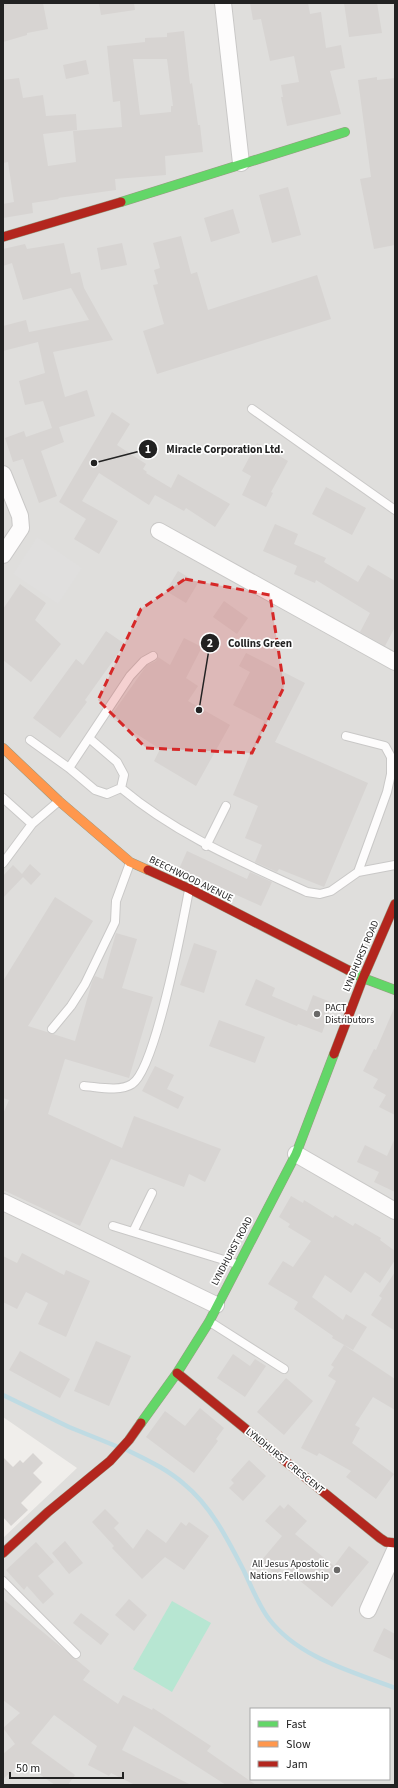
<svg xmlns="http://www.w3.org/2000/svg" width="398" height="1788" viewBox="0 0 398 1788" font-family="'Source Sans 3',sans-serif">
<style>
.residential{fill:#dfdedc;fill-rule:evenodd}
.pitch{fill:#b7e6d2}
.parking{fill:#e0dfde}
.lines{fill:none;stroke-linecap:round;stroke-linejoin:round}
.stream{stroke:#bfdbe3;stroke-width:4.5}
.building{fill:#d7d4d2;fill-rule:evenodd}
.lane-casing{stroke:#c9c8c7;stroke-width:10}
.street-casing{stroke:#c9c8c7;stroke-width:18}
.fast-casing{stroke:#999a82;stroke-width:10}
.slow-casing{stroke:#999a82;stroke-width:10}
.jam-casing{stroke:#999a82;stroke-width:10}
.lane{stroke:#fdfcfc;stroke-width:8}
.street{stroke:#fdfcfc;stroke-width:16}
.fast{stroke:#63d668;stroke-width:9}
.slow{stroke:#ff974d;stroke-width:9}
.jam{stroke:#b3261e;stroke-width:9}
.marked{fill:#d62828;fill-opacity:0.2;stroke:#d62828;stroke-width:3;stroke-dasharray:8 5;stroke-linejoin:round}
.poi-dot{fill:#6a6968;stroke:#fff;stroke-width:1.5}
.labels{text-anchor:middle;dominant-baseline:central;stroke-width:3.5;stroke-linejoin:round;paint-order:stroke}
.street-label{font-size:10px;fill:#222;stroke:#fff}
.poi-label{font-size:10px;fill:#222;stroke:#fff;text-anchor:start}
.leader{fill:none;stroke:#222;stroke-width:1.5}
.callout-dot{fill:#222;stroke:#fff;stroke-width:1.5}
.mark-label{font-size:12px;text-anchor:middle;font-weight:bold;fill:#fff}
.callout-label{font-size:11px;text-anchor:middle;font-weight:bold;fill:#222;stroke:#fff;stroke-width:3.5;stroke-linejoin:round;paint-order:stroke}
</style>
<rect width="100%" height="100%" fill="#f0eeeb"/>
<!-- residential -->
<path class="residential" d="M3 3H395V1785H3V1538L77 1468 3 1417ZM251 1709H389V1779H251Z"/>
<!-- pitch -->
<path class="pitch" d="M172 1601 211 1623 172 1692 133 1669Z"/>
<!-- parking -->
<path class="parking" d="M37 537 82 568 58 604 13 574Z"/>
<g class="lines">
<!-- stream -->
<path class="stream" d="M3 1395 69 1427 116 1446
M127 1450C147 1460 167 1469 184 1484 211 1506 228 1540 244 1571 251 1586 259 1606 269 1619 299 1658 351 1671 395 1688"/>
</g>
<!-- building -->
<path class="building" d="M3 3H43L48 29 27 33V35L3 42Z
M99 3H134L135 10 101 15Z
M250 3H308L310 14 321 12 326 48 341 45 345 68 330 71 341 114 287 126 281 97H283L281 85 299 82 294 56 270 61 261 19 253 20Z
M344 3H377L382 33 349 37Z
M184 31 190 84 192 83 198 125H200L203 152 165 156 166 175 115 179 116 190 58 198 59 199 32 203 33 213 3 218V204L14 202 8 162 3 163V80L19 78 23 98 43 95 46 116 76 114 77 130 43 134 48 166 76 162 73 131 122 127 120 101 113 102 107 46 145 42V38L167 37V33ZM133 59H167L173 106H171V112L140 115Z
M86 60 89 74 66 79 63 65Z
M377 77V80L395 78V245L374 249 360 179 371 177 358 80Z
M288 187 301 235 272 243 259 195Z
M233 209 240 233 211 242 204 218Z
M181 236 191 274 197 272 208 310 317 275 331 319 157 374 143 331 164 324 153 285 158 284 154 270 160 268 153 243Z
M64 243 71 274 80 272 84 288 113 340 53 352 65 397 87 390 95 416 59 427 64 442 41 451 57 496 39 503 23 459 13 462 5 438 24 431 26 437 52 428 43 401 25 405 19 381 45 373 38 342 3 351V326L26 320 29 332 89 320 71 288 23 300 12 263 3 266V249L25 244 27 249Z
M122 243 127 265 101 270 97 248Z
M112 412 130 424 117 445 146 464 143 469 147 472 146 473 171 488 178 474 230 504 215 527 186 508 184 511 155 495 149 505 99 473 82 501 118 521 99 554 74 539 86 519 59 502Z
M257 443 288 461 271 492 273 493 266 507 242 495 251 476 242 471Z
M326 487 366 508 352 535 312 514Z
M275 524 298 534 294 544 326 558 324 562 358 582 368 565 395 581V627L385 646 360 632 370 613 316 580 315 583 294 574 297 566 263 551Z
M178 571 198 583 186 603 166 591Z
M20 584 46 603 35 620 61 644 31 682 3 660V609Z
M224 601 248 618 237 634 213 617Z
M106 631 125 644 85 700 87 702 60 738 33 718 76 659 83 665Z
M184 638 202 647 186 678 198 686 188 701 230 725 196 786 154 761 160 749 110 717 147 665 156 661 158 657 170 665Z
M246 653 305 683 275 742 368 783 324 887 279 869 277 872 255 862 262 845 245 838 258 806 233 795 264 721 233 705 250 672 239 666Z
M187 851 247 879 250 872 272 882 261 906 179 869Z
M30 864 41 874 31 885 23 877 3 898V876L13 865 22 874Z
M55 897 93 921 28 1026 75 1041 92 982 95 976 103 979 116 933 137 939 122 988 153 997 129 1078 65 1059 48 1114 122 1148 134 1116 221 1149 205 1182 189 1174 184 1187 111 1159 80 1226 3 1190V1114L9 1100 3 1098V981Z
M194 943 217 951 204 993 180 985Z
M256 979 275 988 272 996 307 1011 313 995 333 1003 322 1033 298 1024 297 1026 245 1005Z
M395 1006V1115L379 1107 386 1095 373 1088 378 1079 363 1071 374 1049 376 1050Z
M219 1020 265 1037 255 1063 209 1046Z
M155 1066 174 1075 167 1089 184 1097 178 1109 142 1091Z
M395 1138V1192L374 1182 379 1172 357 1162 365 1145 387 1156Z
M291 1196 303 1203 304 1200 333 1218 335 1215 353 1226 355 1223 381 1238 380 1240 395 1251V1260L380 1283 365 1272 351 1293 325 1275 312 1297 343 1320 346 1314 367 1327 353 1350 332 1338 333 1336 294 1309 298 1302 268 1284 283 1261 293 1267 311 1241 288 1227 290 1224 279 1217Z
M22 1253 64 1275 66 1270 90 1281 66 1337 38 1324 48 1303 26 1292 17 1309 3 1302V1256L17 1263Z
M395 1272V1331L371 1315 382 1298 379 1296Z
M96 1341 131 1356 109 1406 74 1391Z
M344 1345 395 1379V1410L373 1397 355 1425 360 1428 352 1443 394 1474 376 1499 346 1477 351 1471 319 1453 317 1456 301 1448 336 1381 328 1376 334 1367 331 1365Z
M20 1351 70 1379 60 1398 9 1370Z
M233 1354 250 1366 255 1359 266 1366 245 1397 217 1378Z
M286 1378 313 1401 284 1435 257 1412Z
M200 1408 224 1428 216 1439 218 1441 194 1473 146 1437 165 1411 185 1426Z
M33 1453 43 1463 33 1473 42 1482 21 1503 28 1510 11 1526 3 1517V1457L13 1467 20 1460 23 1463Z
M249 1460 266 1476 243 1501 229 1488 234 1483 231 1480Z
M288 1504 307 1521 295 1534 334 1566 349 1546 369 1562 332 1607 283 1567 276 1575 261 1561 282 1536 265 1521 280 1505 284 1509Z
M105 1509 119 1523 114 1528 133 1549 147 1529 166 1543 181 1522 186 1526 189 1522 209 1536 184 1570 165 1557 142 1579 112 1548 114 1546 92 1522Z
M65 1541 83 1563 69 1574 52 1553Z
M36 1542 54 1562 38 1576 54 1594 43 1604 27 1586 24 1590 6 1570Z
M3 1599 90 1671 83 1680 118 1704 123 1695 152 1710 153 1708 211 1746 207 1751 256 1785H226L134 1726 122 1750 191 1785H135L111 1773 109 1776 88 1765 97 1746 54 1715 31 1743 75 1775 68 1785H55L22 1762 3 1779V1754L15 1744 3 1728 20 1713 3 1700Z
M129 1599 147 1615 134 1631 115 1615Z
M81 1613 109 1634 101 1645 73 1623Z
M384 1628 395 1634V1661L373 1651Z"/>
<g class="lines">
<defs>
<path id="lane" d="M252 409 395 510
M89 738 117 762 124 775 121 788
M30 740 69 768 95 790 107 794 121 788
M69 768 130 676 144 661 153 656
M121 788C177 835 242 862 307 892L320 894 331 891 358 872 387 792 391 774V757L385 746 346 736
M3 798 32 824
M206 846 226 806
M3 863 32 824 59 801
M358 872 395 865
M52 1029 71 1006 85 984 115 922 116 901 130 863
M84 1086C98 1087 120 1092 132 1084 155 1070 183 922 189 890
M113 1226 237 1264
M133 1232 152 1193
M210 1322 284 1369
M3 1581 76 1654"/>
<path id="street" d="M223 3 241 163
M3 474 20 516 21 528 3 555
M159 531 395 662
M296 1154 395 1211
M3 1202 216 1305
M368 1610 395 1550"/>
<path id="fast" d="M121 202 345 132
M348 970 363 978 395 990
M141 1423 177 1373 209 1322 296 1154 334 1054"/>
<path id="slow" d="M3 748 59 801 130 862 148 870"/>
<path id="jam" d="M3 237 121 202
M148 870 190 889 348 970
M334 1054 363 978 395 904
M177 1373 380 1538 386 1542 395 1543
M3 1553 48 1512 110 1461 129 1440 141 1423"/>
</defs>
<!-- lane casing -->
<use href="#lane" class="lane-casing"/>
<!-- street casing -->
<use href="#street" class="street-casing"/>
<!-- fast casing -->
<use href="#fast" class="fast-casing"/>
<!-- slow casing -->
<use href="#slow" class="slow-casing"/>
<!-- jam casing -->
<use href="#jam" class="jam-casing"/>
<!-- lane -->
<use href="#lane" class="lane"/>
<!-- street -->
<use href="#street" class="street"/>
<!-- fast -->
<use href="#fast" class="fast"/>
<!-- slow -->
<use href="#slow" class="slow"/>
<!-- jam -->
<use href="#jam" class="jam"/>
</g>
<!-- marked area -->
<path class="marked" d="M185 579 270 595 284 687 252 753 146 748 98 700 141 609Z"/>
<!-- markers -->
<g class="poi-dot">
<circle cx="317" cy="1014" r="4"/>
<circle cx="337" cy="1570" r="4"/>
</g>
<g class="labels">
<!-- street labels -->
<g class="street-label">
<text transform="translate(191 879) rotate(26)">BEECHWOOD AVENUE</text>
<text transform="translate(361 956) rotate(-67)">LYNDHURST ROAD</text>
<text transform="translate(232 1251) rotate(-62)">LYNDHURST ROAD</text>
<text transform="translate(285 1461) rotate(39)">LYNDHURST CRESCENT</text>
</g>
<!-- poi labels -->
<g class="poi-label">
<text x="325" y="1008">PACT<tspan x="325" dy="12">Distributors</tspan></text>
<text x="329" y="1564" text-anchor="end">All Jesus Apostolic<tspan x="329" dy="12">Nations Fellowship</tspan></text>
</g>
</g>
<!-- callouts -->
<path class="leader" d="M94 463L148 449M199 710L210 643"/>
<g class="callout-dot">
<circle cx="94" cy="463" r="4"/>
<circle cx="199" cy="710" r="4"/>
<circle cx="148" cy="449" r="10"/>
<circle cx="210" cy="643" r="10"/>
</g>
<g class="mark-label">
<text x="148" y="453">1</text>
<text x="210" y="647">2</text>
</g>
<g class="callout-label">
<text x="225" y="453">Miracle Corporation Ltd.</text>
<text x="260" y="647">Collins Green</text>
</g>
<!-- border -->
<rect width="398" height="1788" fill="none" stroke="#222222" stroke-width="8"/>
<!-- legend -->
<rect x="250" y="1708" width="140" height="72" fill="#ffffff" stroke="#a7a7a7"/>
<rect x="258" y="1721" width="20" height="6" fill="#63d668" stroke="#a7a7a7"/>
<text x="286" y="1728" font-size="12" fill="#222222">Fast</text>
<rect x="258" y="1741" width="20" height="6" fill="#ff974d" stroke="#a7a7a7"/>
<text x="286" y="1748" font-size="12" fill="#222222">Slow</text>
<rect x="258" y="1761" width="20" height="6" fill="#b3261e" stroke="#a7a7a7"/>
<text x="286" y="1768" font-size="12" fill="#222222">Jam</text>
<!-- scale -->
<path d="M10 1772v6h113v-6" fill="none" stroke="#222222" stroke-width="2"/>
<text x="16" y="1772" font-size="12" fill="#222222" stroke="#ffffff" stroke-width="3" paint-order="stroke">50 m</text>
</svg>
